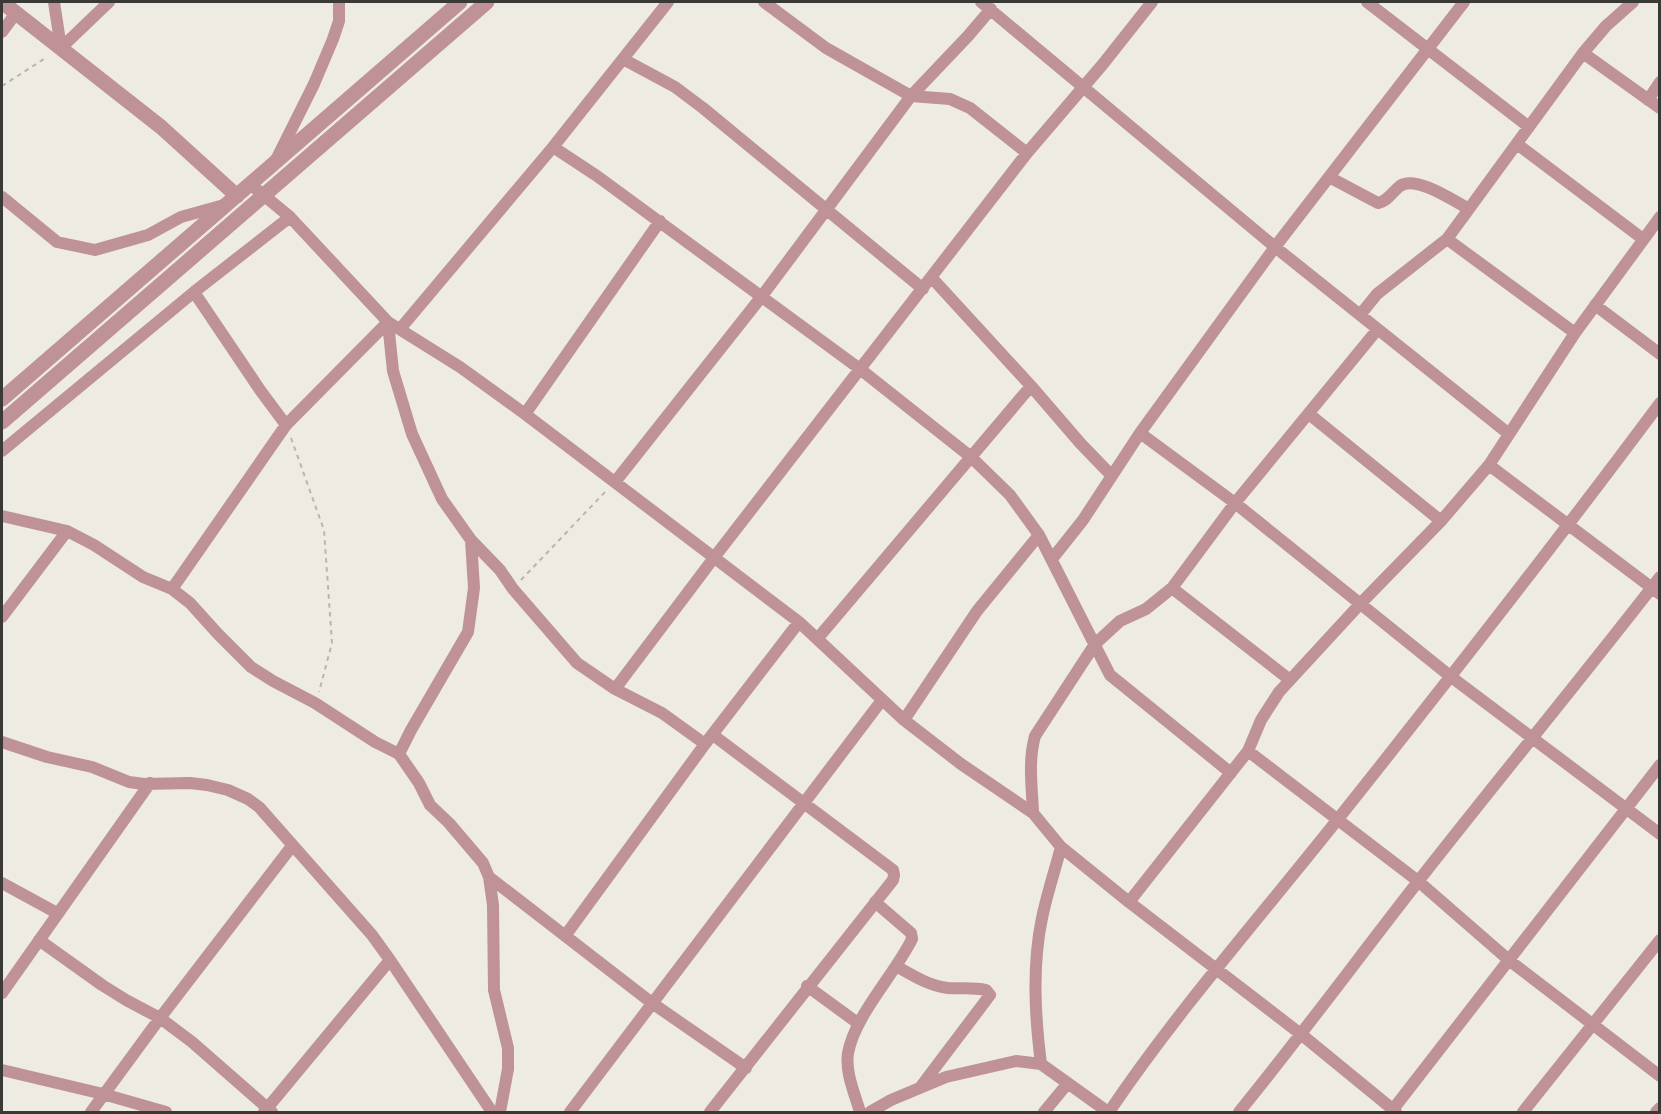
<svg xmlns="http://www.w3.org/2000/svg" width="1661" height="1114" viewBox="0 0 1661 1114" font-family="'Source Serif 4',serif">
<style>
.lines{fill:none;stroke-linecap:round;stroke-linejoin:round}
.path{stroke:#b7b5ae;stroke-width:2;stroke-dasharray:4.5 4.5;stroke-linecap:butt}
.minor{stroke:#be9297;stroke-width:12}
.tertiary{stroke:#be9297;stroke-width:15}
</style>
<rect width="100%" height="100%" fill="#edebe2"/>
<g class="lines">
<!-- path -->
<path class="path" d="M2 86 47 57
M291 438 324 530 332 643 319 692
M521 580 606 491"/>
<!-- minor -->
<path class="minor" d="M54 2 61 48
M764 2 826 48 911 96 950 99 970 108 1027 153
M981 2 1275 247 1509 434
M1367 2 1529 127
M2 32 16 13
M61 48 109 2
M1583 53 1660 108
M623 59 675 87 703 108 923 289
M1648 100 1660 82
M1517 144 1643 239
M553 147 597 176 860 369 971 457 1010 495 1039 535 1110 675 1231 773
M276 160 314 84 333 39 339 21V2
M1329 177 1378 203C1388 201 1392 192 1400 186 1416 175 1454 201 1469 209
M250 184 290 217 388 322 460 367 525 414 799 622 904 720 961 764 1033 813 1061 847 1129 902 1302 1035 1396 1112
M2 197 57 242 95 250 148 235 181 217 224 205
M1447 239 1575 333
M932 278 1031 386 1081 444 1112 476
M1595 305 1660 354
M1360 315 1377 294 1447 239 1583 53 1606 26 1633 2
M388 322 393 371 412 434 442 499 471 540 474 588 468 632 411 730 399 754 419 783 430 805 449 823 483 863 489 877 493 905 494 990 508 1048V1069L500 1112
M400 329 553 147 668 2
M525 414 660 221
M1309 414 1441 521
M286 425 388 322
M1140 433 1235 503 1450 676 1660 834
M2 451 194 292 290 217
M1489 465 1660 594
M615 482 762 296 911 96 968 36 991 9
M2 516 67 531 94 545 143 577 172 589 190 603 218 634 251 667 273 681 315 703 375 742 399 754
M471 540 500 570 513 589 577 663 615 689 662 713 705 744
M1052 559 1083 520 1140 433 1275 247 1464 2
M1172 588 1290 680
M172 589 286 425 260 390 194 292
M2 617 67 531
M818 638 1031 386
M615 689 713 559 1027 153 1103 64 1152 2
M904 720 977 611 1039 535
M2 742 47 757 92 767 129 782 144 784 190 783 207 785 228 790 248 799 259 807 372 935 390 960 492 1112
M1248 751 1418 881 1510 961 1660 1076
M1033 813C1032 787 1028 761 1035 736L1095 644 1120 621 1146 609 1172 588 1235 503 1377 330
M489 877 652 1003 746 1068
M2 883 57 913
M1129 902 1248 751 1261 720 1279 692 1361 603 1441 521 1489 465 1575 333 1660 217
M565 936 705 744 799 622
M39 940 102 985 126 1000 160 1018 192 1042 272 1112
M896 966C912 975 929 986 948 988 961 989 973 987 986 990L990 995 922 1085
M807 986 859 1024
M2 993 150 783
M1041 1064C1035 1016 1032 966 1042 918 1047 894 1055 870 1061 847
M2 1070 103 1094 166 1112
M91 1112 160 1018 292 846
M264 1112 390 960
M570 1112 882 700
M710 1112 893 880 894 875 893 870 713 735
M860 1112C855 1094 845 1073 848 1053 855 1015 895 974 912 939L911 933 875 902
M870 1112 891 1100 946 1077 1016 1061 1041 1064 1108 1112
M1044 1112 1068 1083
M1109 1112C1178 1010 1261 916 1338 819 1447 682 1555 544 1660 403
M1239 1112C1301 1036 1359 957 1420 879 1499 778 1581 679 1660 577
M1391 1112 1660 765
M1523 1112 1660 940
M1656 1112 1660 1108"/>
<!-- tertiary -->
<path class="tertiary" d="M2 2 161 127 237 196
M2 399 460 2
M2 422 487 2"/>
</g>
<!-- border -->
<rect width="1661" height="1114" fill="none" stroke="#393935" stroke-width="6"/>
</svg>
